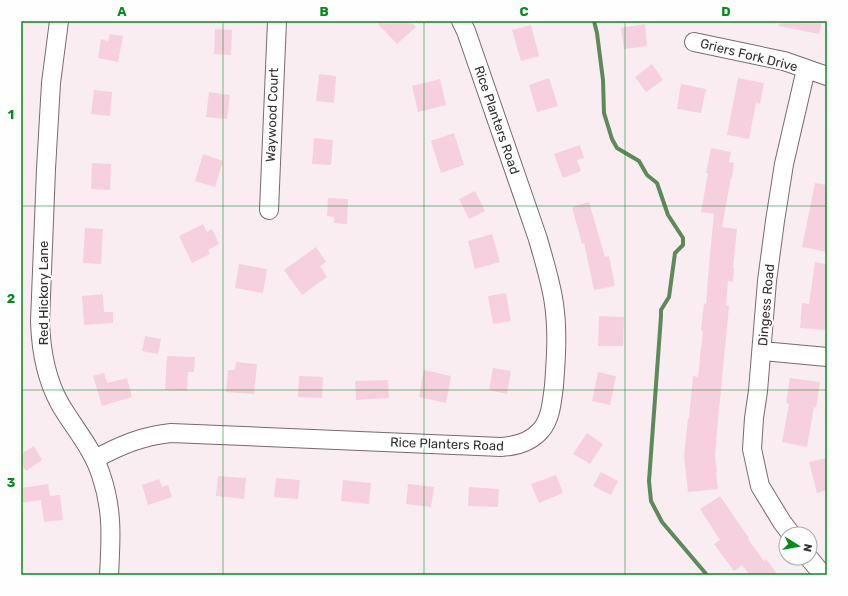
<svg xmlns="http://www.w3.org/2000/svg" width="848" height="596" viewBox="0 0 848 596" font-family="Rubik,sans-serif">
<style>
.lines{fill:none;stroke-linecap:round;stroke-linejoin:round}
.stream{stroke:#5e895b;stroke-width:4}
.building{fill:#f6d0df}
.minor-casing{stroke:#756b6f;stroke-width:20}
.minor{stroke:#fff;stroke-width:18}
.grid{fill:none;stroke:#038c1a;stroke-width:1;stroke-opacity:0.55}
.labels{text-anchor:middle;dominant-baseline:central;stroke-width:4;stroke-linejoin:round;paint-order:stroke}
.street-label{font-size:13px;fill:#332f30;stroke:#fefefe}
.neatline{fill:none;stroke:#038c1a;stroke-width:1.5}
.grid-label{font-size:13px;text-anchor:middle;font-weight:bold;fill:#038c1a}
</style>
<rect width="100%" height="100%" fill="#f9edf2"/>
<g class="lines">
<!-- stream -->
<path class="stream" d="M594 21 597 33 603 80 604 113 612 139 617 148 639 161 647 175 657 183 668 215 683 238V245L675 253 669 297 661 310V316L649 481 651 501 662 522 707 575"/>
</g>
<!-- building -->
<path class="building" d="M375 21H410L416 27 397 44Z
M780 21H822L819 34 779 26Z
M645 24 647 46 624 49 621 28Z
M531 25 539 56 521 61 512 30Z
M215 29 232 30 231 55 214 54Z
M110 34 123 36 118 62 98 58 101 39 108 41Z
M652 64 663 80 646 92 635 77Z
M319 74 336 76 334 103 316 101Z
M549 78 558 106 537 112 529 85Z
M738 78 764 83 760 104 756 103 749 139 727 135Z
M440 79 446 105 418 112 412 86Z
M681 84 706 89 701 113 677 109Z
M94 90 112 92 110 116 91 114Z
M209 92 230 95 227 119 206 117Z
M454 133 464 165 441 173 431 141Z
M314 138 333 140 331 165 312 164Z
M580 145 584 158 577 160 581 171 563 178 554 154Z
M711 148 731 152 729 162 734 163 732 178H731L722 227 737 229 733 268H734L733 282 728 281 726 305 729 306 718 420 715 455 717 472H716L718 489 688 492 684 456 688 418H689L693 376 698 377 703 331 701 330 704 303 706 304 710 254 714 214 701 212 708 173H706Z
M203 154 223 161 215 187 195 181Z
M92 163 111 164 110 190 91 189Z
M815 183 827 185V252L802 247Z
M475 191 485 211 469 219 459 199Z
M328 198 348 199 347 224 334 223V217L327 216Z
M589 202 605 257 609 256 615 286 594 290 584 243 582 244 572 207Z
M203 224 207 232 212 229 219 244 208 250 210 254 192 263 179 236Z
M85 228 103 229 101 264 83 263Z
M492 234 500 262 475 269 468 241Z
M316 247 326 262 320 266 327 277 302 295 284 270Z
M815 262 827 264V292L825 330 800 328 802 303 809 304Z
M239 264 267 269 263 293 235 288Z
M506 293 511 321 493 324 488 296Z
M103 294 104 312H113V323L84 325 82 296Z
M599 316 624 317 623 346H598Z
M145 336 161 339 158 354 142 351Z
M167 356 195 357 194 372H188L187 391 165 390Z
M236 362 257 364 254 394 226 392 228 370H235Z
M493 368 511 371 507 394 489 390Z
M424 370 451 376 446 403 419 397Z
M598 372 616 376 610 405 592 401Z
M104 373 107 383 127 378 132 397 102 406 93 376Z
M299 376 323 377 322 398 298 397Z
M790 378 820 382 816 408 814 407 807 447 782 442 789 404 786 403Z
M388 380 389 398 356 400 355 381Z
M587 433 603 444 590 464 573 454Z
M34 446 42 460 26 471 21 464V454Z
M827 458V490L817 493 809 462Z
M601 472 618 481 611 495 593 486Z
M556 475 563 493 539 503 531 484Z
M218 476 246 478 244 499 216 496Z
M276 478 300 480 298 499 274 497Z
M159 479 162 487 168 485 172 497 148 505 142 485Z
M343 480 371 483 369 504 341 501Z
M48 484 50 496 60 495 63 520 44 522 41 500 21 503V488Z
M408 484 434 487 431 507 406 504Z
M469 487 499 489 498 507 468 506Z
M720 496 749 538 748 539 764 561 766 559 778 575H750L742 565 734 571 714 544 720 540 700 509Z"/>
<g class="lines">
<defs>
<path id="minor" d="M59 21 51 83 46 169 40 322C41 351 46 379 60 404 74 428 93 449 101 475 113 510 111 539 109 575
M694 42 784 61 827 76
M269 210 277 21
M762 351 827 357
M95 459C121 445 142 436 171 433L501 447C517 446 531 442 541 430 551 419 552 400 554 386 556 359 558 331 554 304 551 282 544 261 538 239L466 31 461 21
M791 534 782 522 760 486 752 449 754 418 758 391 767 281 775 221 784 164 806 69
M809 558 823 575"/>
</defs>
<!-- minor casing -->
<use href="#minor" class="minor-casing"/>
<!-- minor -->
<use href="#minor" class="minor"/>
</g>
<!-- grid -->
<path class="grid" d="M223 21V575M424 21V575M625 21V575M21 206H827M21 390H827"/>
<g class="labels">
<!-- street labels -->
<g class="street-label">
<text transform="translate(749 55) rotate(14)">Griers Fork Drive</text>
<text transform="translate(272 115) rotate(-88)">Waywood Court</text>
<text transform="translate(497 120) rotate(71)">Rice Planters Road</text>
<text transform="translate(43 293) rotate(-90)">Red Hickory Lane</text>
<text transform="translate(766 305) rotate(-85)">Dingess Road</text>
<text transform="translate(447 444) rotate(2)">Rice Planters Road</text>
</g>
</g>
<!-- border -->
<rect width="848" height="596" fill="none" stroke="#fefefe" stroke-width="44"/>
<!-- north arrow -->
<g transform="translate(798 546) rotate(101)"><circle r="19" fill="#fefefe" stroke="#adabac"/>
<path d="M0-3L7 15L0 10L-7 15Z" fill="#038c1a"/>
<text y="-6" font-size="11" font-weight="bold" text-anchor="middle" fill="#332f30">N</text>
</g>
<rect x="22" y="22" width="804" height="552" class="neatline"/>
<g class="grid-label">
<text x="122" y="16">A</text>
<text x="324" y="16">B</text>
<text x="524" y="16">C</text>
<text x="726" y="16">D</text>
<text x="11" y="119">1</text>
<text x="11" y="303">2</text>
<text x="11" y="487">3</text>
</g>
</svg>
